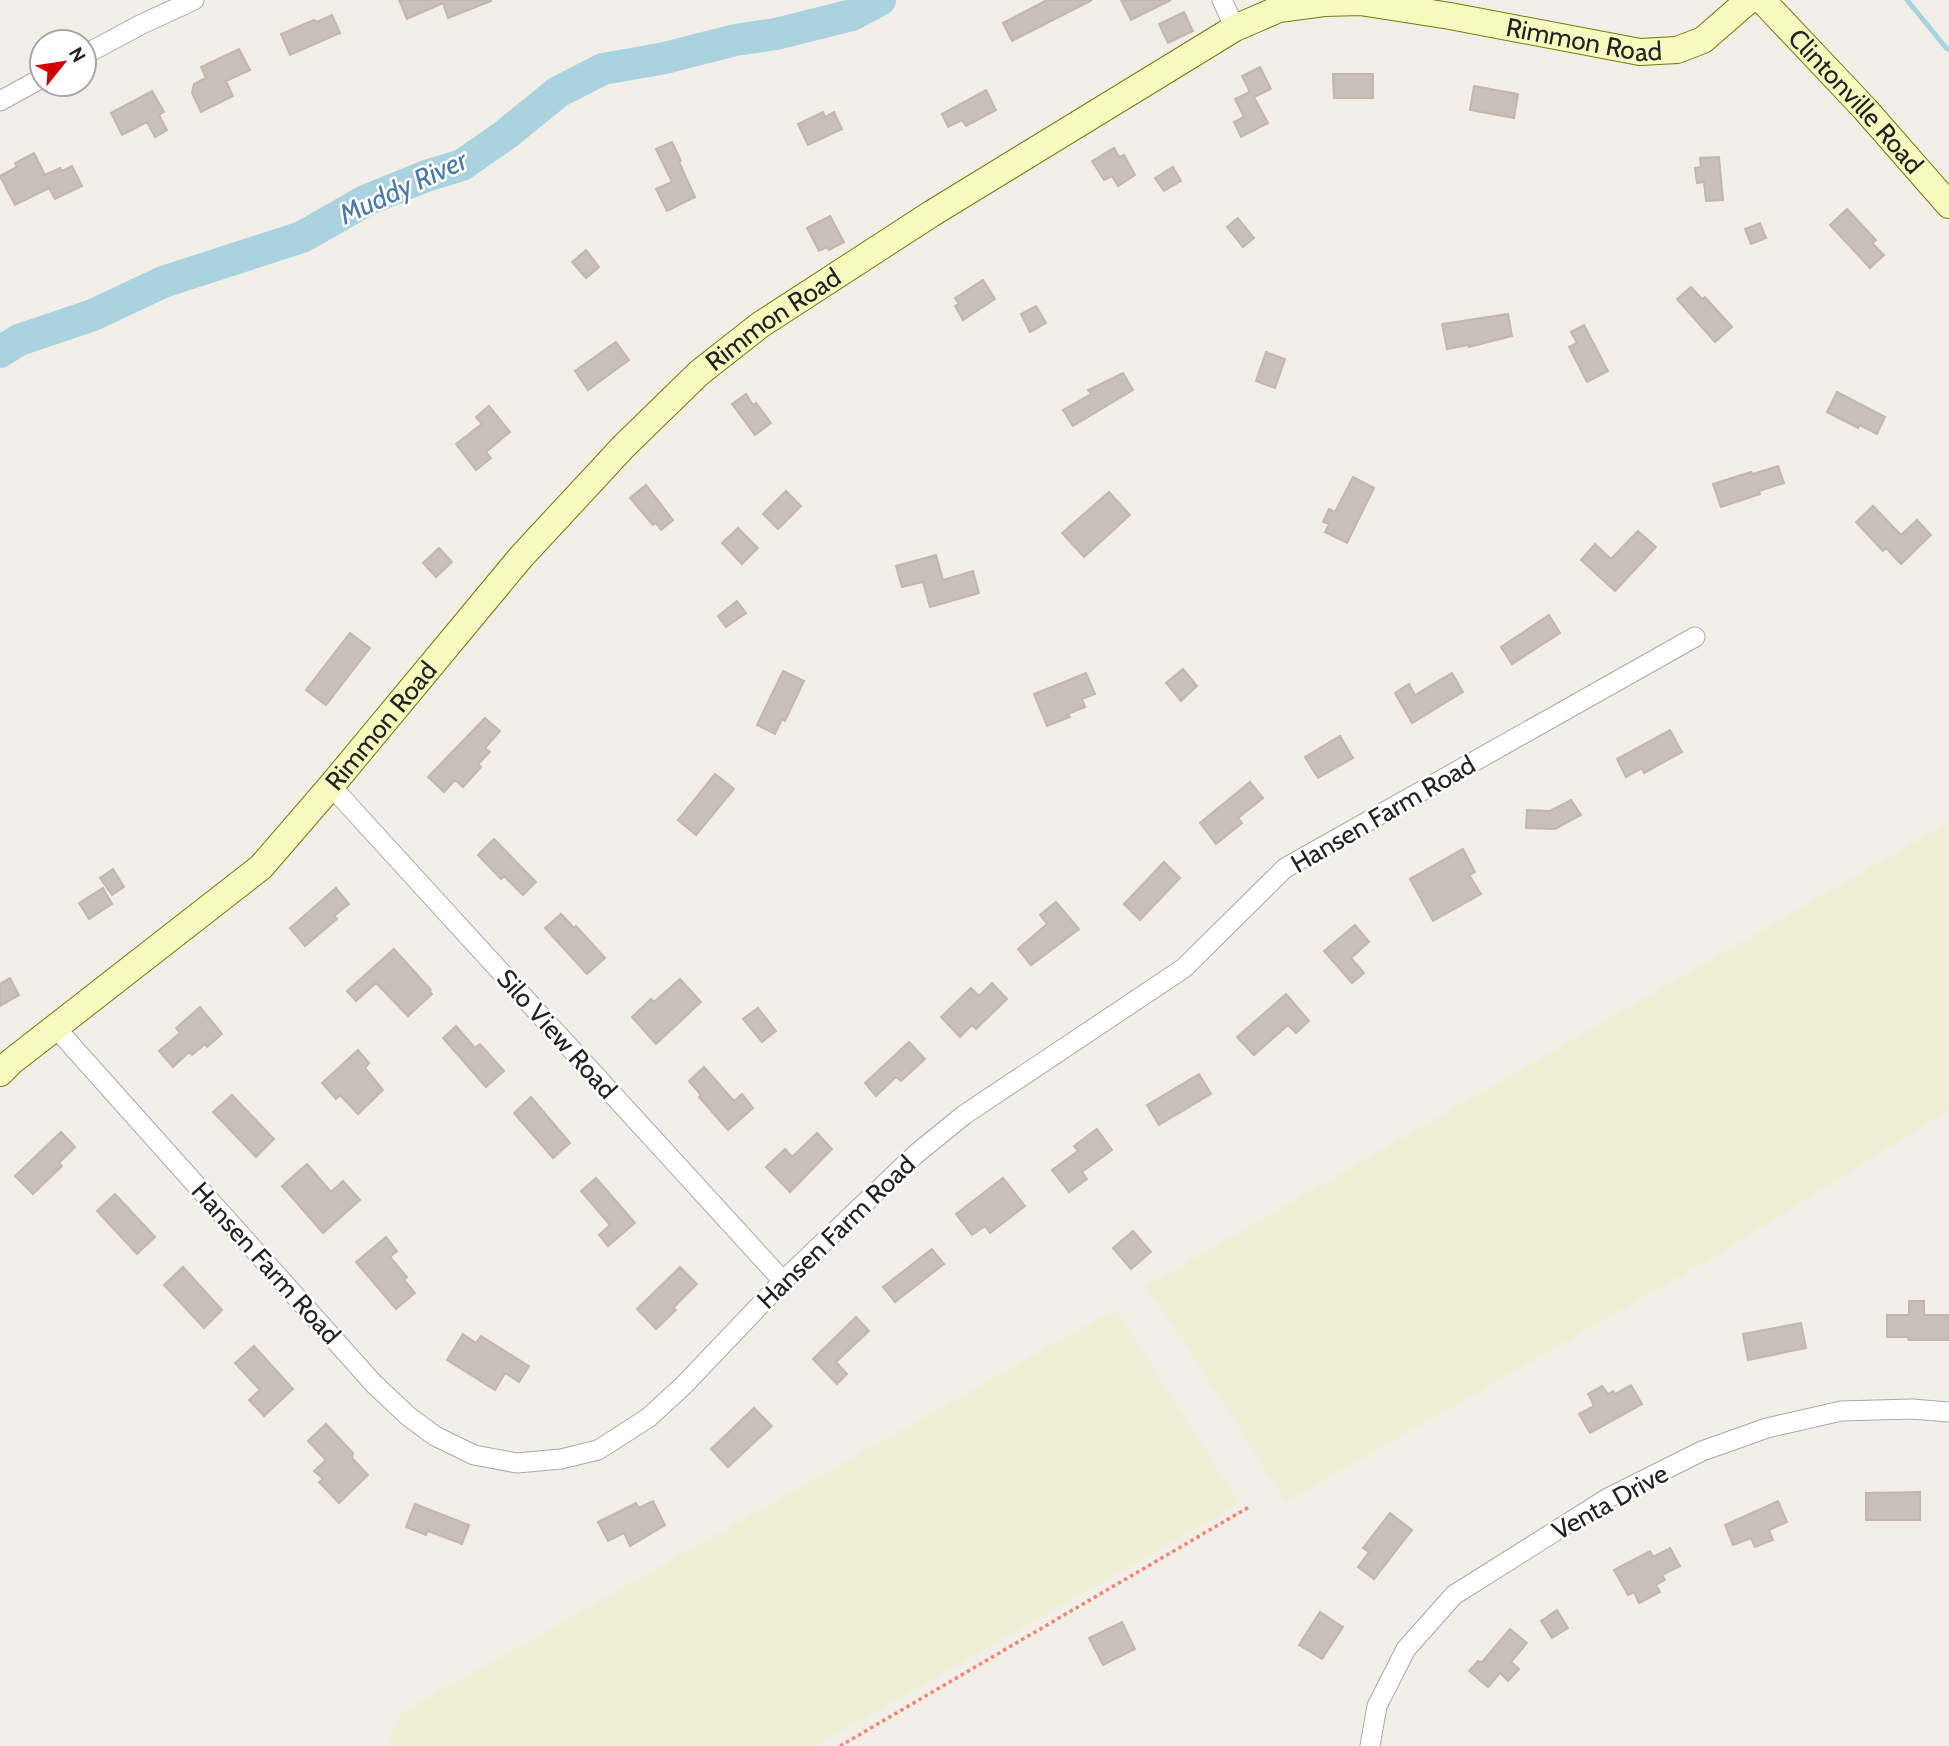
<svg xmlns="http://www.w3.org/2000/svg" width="1949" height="1746" viewBox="0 0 1949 1746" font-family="Cabin,sans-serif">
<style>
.farmland{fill:#eef0d5}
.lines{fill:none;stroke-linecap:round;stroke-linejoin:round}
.stream{stroke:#aad3df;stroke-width:5}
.river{stroke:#aad3df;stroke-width:32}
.building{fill:#c7bfb8;stroke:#c4b6ab;stroke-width:2}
.street-casing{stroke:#a9a9a9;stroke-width:21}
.secondary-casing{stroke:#707d05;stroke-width:28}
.path{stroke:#fa8072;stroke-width:3.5;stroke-dasharray:3.5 3.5;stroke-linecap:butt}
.street{stroke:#fff;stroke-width:19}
.secondary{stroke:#f7fabf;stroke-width:26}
.labels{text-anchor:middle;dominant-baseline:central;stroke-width:5;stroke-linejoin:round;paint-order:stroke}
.street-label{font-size:26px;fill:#222;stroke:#fff}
.water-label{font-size:28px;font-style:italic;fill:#4a7aab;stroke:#fff}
</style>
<rect width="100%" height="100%" fill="#f2efe9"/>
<!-- farmland -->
<path class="farmland" d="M1949 822V1110L1702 1264 1286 1502 1185 1342 1146 1286Z
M1115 1309 1239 1504 815 1746H388L401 1713Z"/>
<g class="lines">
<!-- stream -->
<path class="stream" d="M1907 0 1947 49"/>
<!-- river -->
<path class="river" d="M0 352 19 340 93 315 163 282 302 237 367 200 426 176 462 165 505 135 558 92 603 69 665 58 735 40 776 34 852 15 880 0"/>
</g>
<!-- building -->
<path class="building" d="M399 0H491V1L448 18 443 3 407 19Z
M1047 0H1092L1012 41 1003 23Z
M1121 0H1171L1131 20Z
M1184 12 1193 31 1168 43 1159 24Z
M332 15 340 33 290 55 281 34 314 20 317 22Z
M239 49 250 70 226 81 233 96 201 112 192 93 194 84 206 78 201 67Z
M1260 67 1271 89 1254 97 1268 123 1241 137 1234 122 1244 117 1235 99 1250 92 1242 76Z
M1333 74H1373V98H1334Z
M1474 86 1518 94 1514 118 1470 110Z
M986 90 996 110 966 126 962 120 948 127 942 114Z
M152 91 164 112 159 115 167 130 155 137 147 122 122 135 111 113Z
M823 112 825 117 834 112 842 129 808 145 798 124Z
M672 142 681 161 679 162 695 197 667 211 656 189 672 182 656 149Z
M1114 148 1119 157 1124 155 1135 175 1118 186 1112 176 1104 180 1092 161Z
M34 153 45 175 60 168 62 171 72 166 82 186 55 199 49 188 15 205 0 176 17 167 15 163Z
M1719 157 1723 200 1706 201 1704 182 1697 183 1695 168 1701 167 1700 158Z
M1173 167 1181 181 1164 191 1155 178Z
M1847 209 1876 240 1872 243 1884 255 1870 268 1830 225Z
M830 216 844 242 829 250 827 247 819 251 807 228Z
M1238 218 1254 238 1243 247 1227 227Z
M1760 223 1766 238 1751 244 1745 229Z
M586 250 599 267 586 278 572 262Z
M983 280 995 299 963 320 955 306 959 304 955 298Z
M1691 287 1702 299 1705 297 1732 327 1715 342 1677 299Z
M1036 306 1046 323 1030 332 1021 314Z
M1508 314 1512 336 1469 347V345L1447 349 1442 324Z
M1584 325 1608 371 1587 382 1569 347 1577 343 1571 332Z
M616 342 629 360 588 390 575 371Z
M1266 352 1285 359 1275 388 1256 381Z
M1123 373 1133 390 1073 426 1063 410 1091 394 1088 390Z
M1837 392 1885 417 1877 434 1860 425 1858 428 1827 412Z
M746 394 753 405 756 403 771 423 755 435 732 404Z
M489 406 510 432 486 452 491 458 476 470 456 444 482 424 476 417Z
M1778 466 1784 483 1759 491 1760 494 1721 507 1713 484 1751 472 1753 474Z
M1353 477 1374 488 1347 543 1325 532 1329 524 1323 522 1329 509 1335 512Z
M646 485 673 520 661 530 656 523 653 525 630 498Z
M786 491 801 506 778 529 763 514Z
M1109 492 1130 515 1084 557 1062 533Z
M1873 506 1901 535 1917 520 1931 535 1901 564 1886 548 1883 551 1856 522Z
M738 528 758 548 742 564 722 543Z
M1638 531 1656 547 1615 591 1581 560 1595 544 1611 559Z
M439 548 452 562 436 577 423 563Z
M936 555 943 580 973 571 979 593 930 607 923 582 902 587 896 566Z
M737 601 746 613 726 627 718 616Z
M1549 615 1560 633 1512 664 1501 647Z
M350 633 370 648 326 705 306 690Z
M1183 669 1197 686 1181 701 1166 683Z
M783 671 804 681 785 721 782 719 775 734 757 725Z
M1086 673 1095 694 1082 699 1085 707 1068 714 1070 717 1047 726 1034 694Z
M1452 673 1463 692 1412 723 1395 693 1409 684 1415 695Z
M485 718 500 731 485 748 490 752 478 764 481 767 463 787 455 780 444 792 428 777Z
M1670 730 1682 752 1644 773 1642 768 1626 777 1617 759Z
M1340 736 1353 758 1318 778 1305 757Z
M715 774 734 789 696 835 678 820Z
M1250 782 1263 798 1238 818 1242 823 1216 844 1200 823Z
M1571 800 1581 815 1555 829 1526 828 1527 810 1550 811Z
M494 839 536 882 523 895 504 876 501 879 478 855Z
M1463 849 1475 872 1469 875 1481 894 1433 921 1410 879Z
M1164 862 1180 878 1140 920 1124 904Z
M113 869 124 887 112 895 100 878Z
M103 888 112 904 89 919 79 903Z
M336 888 349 904 334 916 337 919 305 946 290 928Z
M1056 902 1079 929 1031 965 1018 949 1047 924 1040 915Z
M561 914 574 928 576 926 605 958 587 974 545 928Z
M1355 925 1369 942 1351 958 1364 973 1352 983 1324 951Z
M394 949 431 990 430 992 432 994 408 1016 376 983 356 1001 347 991Z
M10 978 19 995 0 1006V984Z
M680 979 701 1002 656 1044 632 1017 651 999 654 1002Z
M992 983 1007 999 976 1029 972 1025 960 1037 941 1017 971 988 979 996Z
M1286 994 1309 1021 1296 1033 1288 1025 1254 1055 1237 1037Z
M200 1007 222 1034 207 1047 205 1044 192 1055 189 1052 173 1067 159 1051 180 1033 176 1028Z
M758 1008 776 1031 762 1042 743 1019Z
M456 1026 475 1048 480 1044 504 1071 486 1087 443 1038Z
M909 1042 925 1059 901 1081 896 1077 876 1096 865 1083Z
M358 1050 369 1063 365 1068 383 1090 358 1114 340 1095 336 1099 322 1083Z
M704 1067 734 1101 742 1094 753 1108 728 1130 699 1097 701 1095 689 1081Z
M1199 1074 1211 1094 1159 1125 1147 1105Z
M232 1095 274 1139 256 1157 213 1112Z
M531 1097 570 1143 553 1158 514 1113Z
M1097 1129 1112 1150 1082 1172 1087 1179 1069 1192 1052 1170 1078 1151 1074 1146Z
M61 1132 75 1147 59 1163 62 1166 33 1194 15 1176Z
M817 1133 832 1149 790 1192 766 1167 785 1149 792 1157Z
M307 1164 331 1192 343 1181 360 1200 323 1233 282 1186Z
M596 1178 635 1223 608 1246 599 1235 610 1225 581 1191Z
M1003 1178 1025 1206 990 1233 985 1226 972 1235 956 1214Z
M115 1194 155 1237 137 1254 97 1211Z
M1133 1231 1151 1252 1131 1269 1113 1248Z
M386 1237 397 1251 390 1257 407 1277 404 1280 415 1293 396 1309 356 1262Z
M932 1249 944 1264 895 1302 883 1287Z
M183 1267 222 1310 204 1328 164 1285Z
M680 1267 697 1284 673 1308 676 1310 656 1329 637 1309Z
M1909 1301H1924V1315H1949V1340H1909L1907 1337H1887V1315H1909Z
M856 1317 869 1331 836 1362 847 1374 837 1384 813 1359Z
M1801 1323 1806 1348 1748 1360 1743 1334Z
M463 1334 476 1343 481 1336 529 1366 519 1382 505 1373 495 1390 447 1360Z
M254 1346 293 1389 264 1416 249 1400 260 1390 235 1363Z
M1631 1385 1642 1404 1590 1433 1579 1414 1594 1406 1588 1394 1602 1386 1608 1394 1613 1391 1615 1394Z
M754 1408 772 1426 728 1467 711 1449Z
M326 1424 353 1453 352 1458 368 1475 339 1503 319 1482 323 1479 314 1471 326 1460 308 1441Z
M1920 1492V1520H1866V1493Z
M653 1501 665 1525 630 1546 624 1533 608 1541 598 1522 636 1503 639 1508Z
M1778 1501 1787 1522 1769 1530 1773 1540 1755 1547 1751 1538 1733 1545 1725 1525Z
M415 1504 469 1525 462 1544 428 1531 426 1535 406 1527Z
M1390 1513 1412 1530 1374 1579 1358 1567 1369 1552 1363 1548Z
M1670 1548 1680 1566 1662 1575 1665 1580 1656 1585 1660 1592 1639 1603 1634 1592 1628 1595 1614 1570 1650 1551 1653 1557Z
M1557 1610 1568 1628 1552 1638 1541 1621Z
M1320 1612 1343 1627 1322 1659 1299 1645Z
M1122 1622 1135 1649 1103 1665 1089 1638Z
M1510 1629 1527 1643 1511 1662 1519 1669 1508 1681 1500 1673 1488 1687 1469 1671 1478 1661 1482 1662Z"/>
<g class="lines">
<defs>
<path id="street" d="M1222 0 1235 28
M84 55 142 24 194 0
M0 101 42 78
M331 786 783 1281
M55 1027 374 1384 408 1416 435 1436 474 1455 517 1463 561 1459 598 1450 648 1418 683 1386 783 1281 916 1154 964 1115 1184 968 1285 868 1695 637
M1370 1746 1377 1706 1406 1649 1454 1595 1608 1498 1702 1451 1767 1428 1841 1411 1912 1409 1949 1412"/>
<g id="secondary">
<path id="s1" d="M1762 0 1865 109 1949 205"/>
<path id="s2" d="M0 1073 11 1062 261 867 331 786 521 557 624 446 699 373 760 325 931 214 1235 28 1279 9 1324 3 1360 2 1450 16 1640 52 1677 50 1703 40 1749 0"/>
</g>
</defs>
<!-- street casing -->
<use href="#street" class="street-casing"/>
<!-- secondary casing -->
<use href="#secondary" class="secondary-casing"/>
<!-- path -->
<path class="path" d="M840 1746 1249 1507"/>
<!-- street -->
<use href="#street" class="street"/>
<!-- secondary -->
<use href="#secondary" class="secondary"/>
</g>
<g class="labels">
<!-- street labels -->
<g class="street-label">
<text stroke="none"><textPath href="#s2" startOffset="1988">Rimmon Road</textPath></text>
<text stroke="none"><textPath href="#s1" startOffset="138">Clintonville Road</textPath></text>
<text stroke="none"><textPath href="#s2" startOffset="1085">Rimmon Road</textPath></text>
<text stroke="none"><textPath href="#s2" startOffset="518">Rimmon Road</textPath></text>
<text transform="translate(1383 814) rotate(-30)">Hansen Farm Road</text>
<text transform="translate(557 1034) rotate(48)">Silo View Road</text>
<text transform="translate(836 1232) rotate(-44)">Hansen Farm Road</text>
<text transform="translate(266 1263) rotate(48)">Hansen Farm Road</text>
<text transform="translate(1610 1502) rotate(-29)">Venta Drive</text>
</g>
<!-- water labels -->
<g class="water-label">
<text transform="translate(403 187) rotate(-25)">Muddy River</text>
</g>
</g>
<!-- north arrow -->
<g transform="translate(63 63) rotate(60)"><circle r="33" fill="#ffffff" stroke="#a7a7a7" stroke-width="2"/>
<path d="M0-5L12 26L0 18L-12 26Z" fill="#d40000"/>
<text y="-10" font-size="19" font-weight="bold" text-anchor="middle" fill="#222222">N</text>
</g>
</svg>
